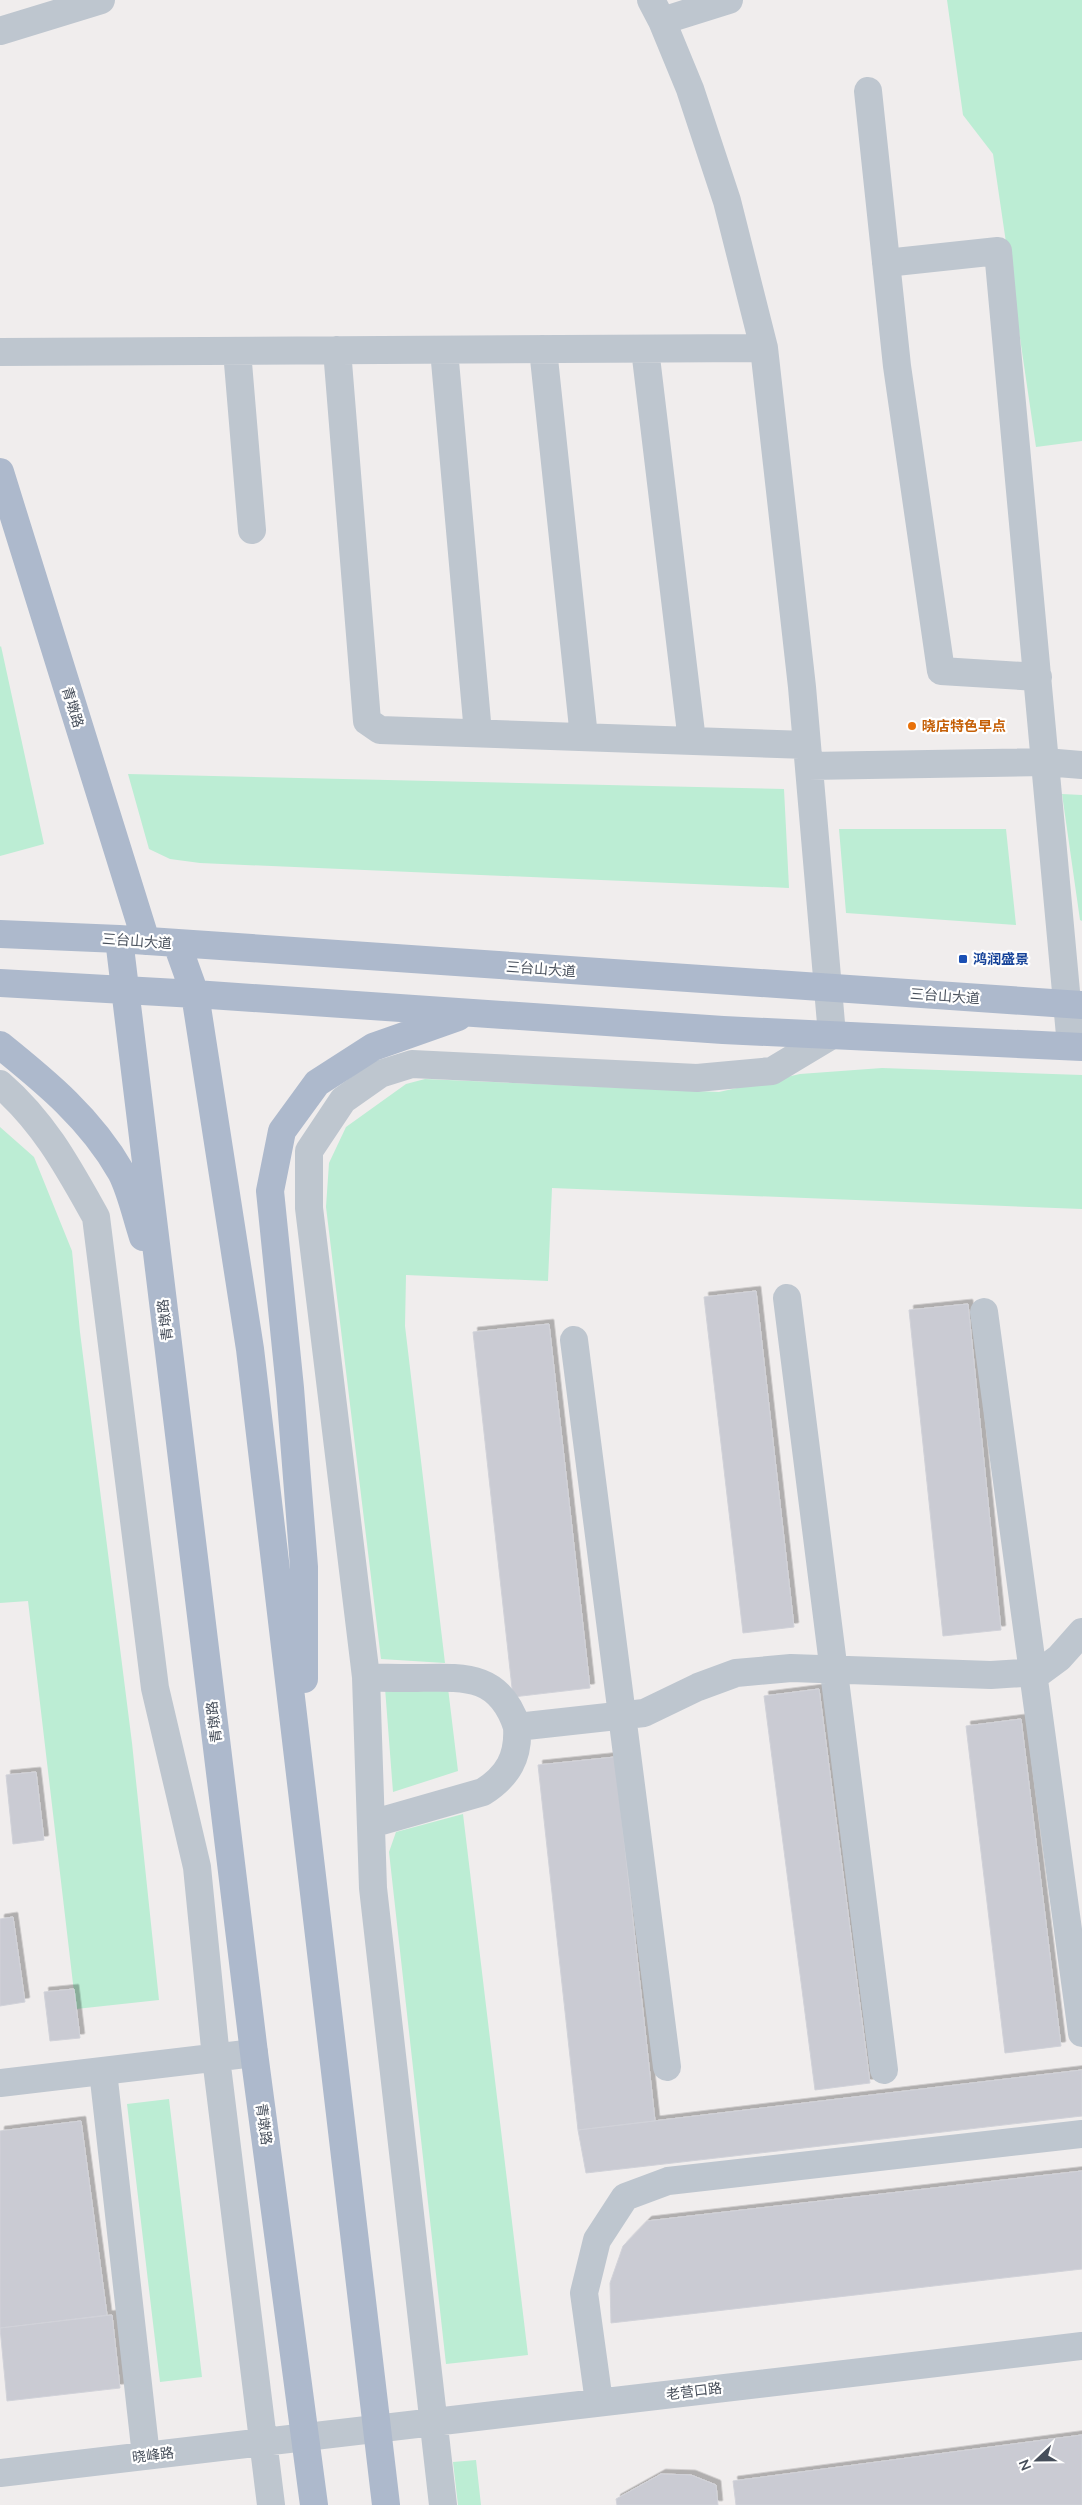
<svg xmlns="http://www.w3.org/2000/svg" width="1082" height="2505" viewBox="0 0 1082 2505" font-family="Mulish,'Noto Sans SC',sans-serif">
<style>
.green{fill:#bcedd4}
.building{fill:#cacbd3;stroke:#d1d2d9;filter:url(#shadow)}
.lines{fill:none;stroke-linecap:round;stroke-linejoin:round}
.minor{stroke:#bec6cf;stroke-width:28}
.major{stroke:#adb9cc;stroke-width:28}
.food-dot{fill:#e8710a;stroke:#fff;stroke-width:2}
.transit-dot{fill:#1a4fb4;stroke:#fff;stroke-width:2}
.labels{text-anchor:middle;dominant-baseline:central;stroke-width:4.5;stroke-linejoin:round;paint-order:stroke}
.street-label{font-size:14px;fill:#464e5a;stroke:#fff}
.food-label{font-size:14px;font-weight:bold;fill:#c56008;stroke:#fff;text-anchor:start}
.transit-label{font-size:14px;font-weight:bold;fill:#164399;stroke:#fff;text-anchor:start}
</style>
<defs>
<filter id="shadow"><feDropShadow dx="4.5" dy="-4.5" stdDeviation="0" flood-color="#0004"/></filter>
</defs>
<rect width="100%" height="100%" fill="#f0eded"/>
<!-- green -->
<path class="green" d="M947 0H1082V441L1036 447 993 154 963 115Z
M1 646 44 844 0 856V647Z
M128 774 784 789 789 888 200 863 170 859 149 849Z
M1062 794 1082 795V921L1080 920Z
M839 829H1006L1016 925 846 913Z
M882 1068 1082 1075V1209L552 1188 548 1281 406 1275 405 1326 445 1663 381 1659 326 1207 329 1163 346 1127 406 1084 425 1079 719 1092 800 1074Z
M0 1127 34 1157 72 1251 80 1332 132 1743 159 2000 76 2009 28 1601 0 1603Z
M385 1688H448L458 1771 393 1792Z
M463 1814 528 2355 446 2364 389 1852 396 1832Z
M169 2099 202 2377 160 2382 127 2104Z
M476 2460 481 2505H458L453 2462Z"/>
<!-- building -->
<path class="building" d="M756 1291 794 1627 743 1633 704 1297Z
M968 1304 1001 1630 943 1636 909 1310Z
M549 1324 590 1688 513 1697 473 1332Z
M819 1689 870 2083 815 2090 764 1696Z
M1021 1719 1061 2046 1005 2053 966 1726Z
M615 1757 655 2121 578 2130 538 1765Z
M36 1772 44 1840 13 1844 6 1775Z
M13 1917 25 2002 0 2006V1919Z
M74 1989 80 2038 50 2041 44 1992Z
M1082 2070V2116L586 2173 578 2130Z
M81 2121 107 2315 0 2328V2131Z
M1082 2171V2269L611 2323 610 2283 623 2246 647 2221Z
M112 2315 120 2388 7 2401 0 2328Z
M1082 2435V2505H736L733 2481Z
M661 2474 691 2475 716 2485 718 2505H617L616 2499Z"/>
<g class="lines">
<!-- minor -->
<path class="minor" d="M662 21 729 0
M0 31 101 0
M868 91 897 366 941 671 1038 677
M886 263 998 251 1071 1046
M543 349 584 737
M645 349 692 741
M337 350 367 721 380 730 807 745
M444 350 478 733
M237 351 252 530
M0 352 764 348
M809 766 1045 762 1082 765
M0 1084C44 1122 68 1167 96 1217L155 1688 197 1867 216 2058 271 2505
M787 1298 884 2070
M984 1312 1082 2033
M574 1340 667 2067
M366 1677C383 1678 400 1678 417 1678 465 1677 500 1674 517 1727L644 1713 698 1687 736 1673 791 1668 991 1675 1040 1672 1059 1658 1082 1632
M371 1824 483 1792C508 1776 519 1757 517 1727
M103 2071 146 2456
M0 2083 254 2053
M599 2402 584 2293 597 2240 625 2197 668 2181 1082 2134
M0 2473 1082 2346
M443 2505 373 1888 366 1677 309 1208V1151L343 1100 380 1074 412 1064 697 1078 772 1071 832 1035 802 687 764 348 727 201 690 89 662 21 651 0"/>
<!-- major -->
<path class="major" d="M0 472 146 941
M0 934 119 939 1082 1005
M119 939 254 2053 314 2505
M177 944 195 994 250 1349 386 2505
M0 983 195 994 723 1030 1082 1047
M0 1045C46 1082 91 1119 121 1172 131 1191 136 1216 143 1237
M304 1679V1567L290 1388 270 1191 282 1131 317 1083 373 1047 458 1017"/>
</g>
<!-- markers -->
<circle class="food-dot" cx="912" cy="726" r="5"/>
<rect class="transit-dot" x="958" y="954" width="10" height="10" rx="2.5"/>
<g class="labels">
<!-- street labels -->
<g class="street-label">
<text transform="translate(73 707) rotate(73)">青墩路</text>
<text transform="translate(137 941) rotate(4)">三台山大道</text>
<text transform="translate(541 969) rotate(4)">三台山大道</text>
<text transform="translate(945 996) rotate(4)">三台山大道</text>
<text transform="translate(165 1320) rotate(-97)">青墩路</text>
<text transform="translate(214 1722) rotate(-97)">青墩路</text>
<text transform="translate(264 2124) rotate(82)">青墩路</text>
<text transform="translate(694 2391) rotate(-7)">老营口路</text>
<text transform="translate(153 2455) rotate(-7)">晓峰路</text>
</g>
<!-- food labels -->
<g class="food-label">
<text x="922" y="726">晓店特色早点</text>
</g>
<!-- transit labels -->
<g class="transit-label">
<text x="973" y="959">鸿润盛景</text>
</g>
</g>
<!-- north arrow -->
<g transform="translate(1037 2460) rotate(248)" stroke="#ffffff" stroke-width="4" paint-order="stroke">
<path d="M0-4L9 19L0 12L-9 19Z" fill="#464e5a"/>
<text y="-8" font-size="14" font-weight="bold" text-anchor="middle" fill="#464e5a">N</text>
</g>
</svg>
